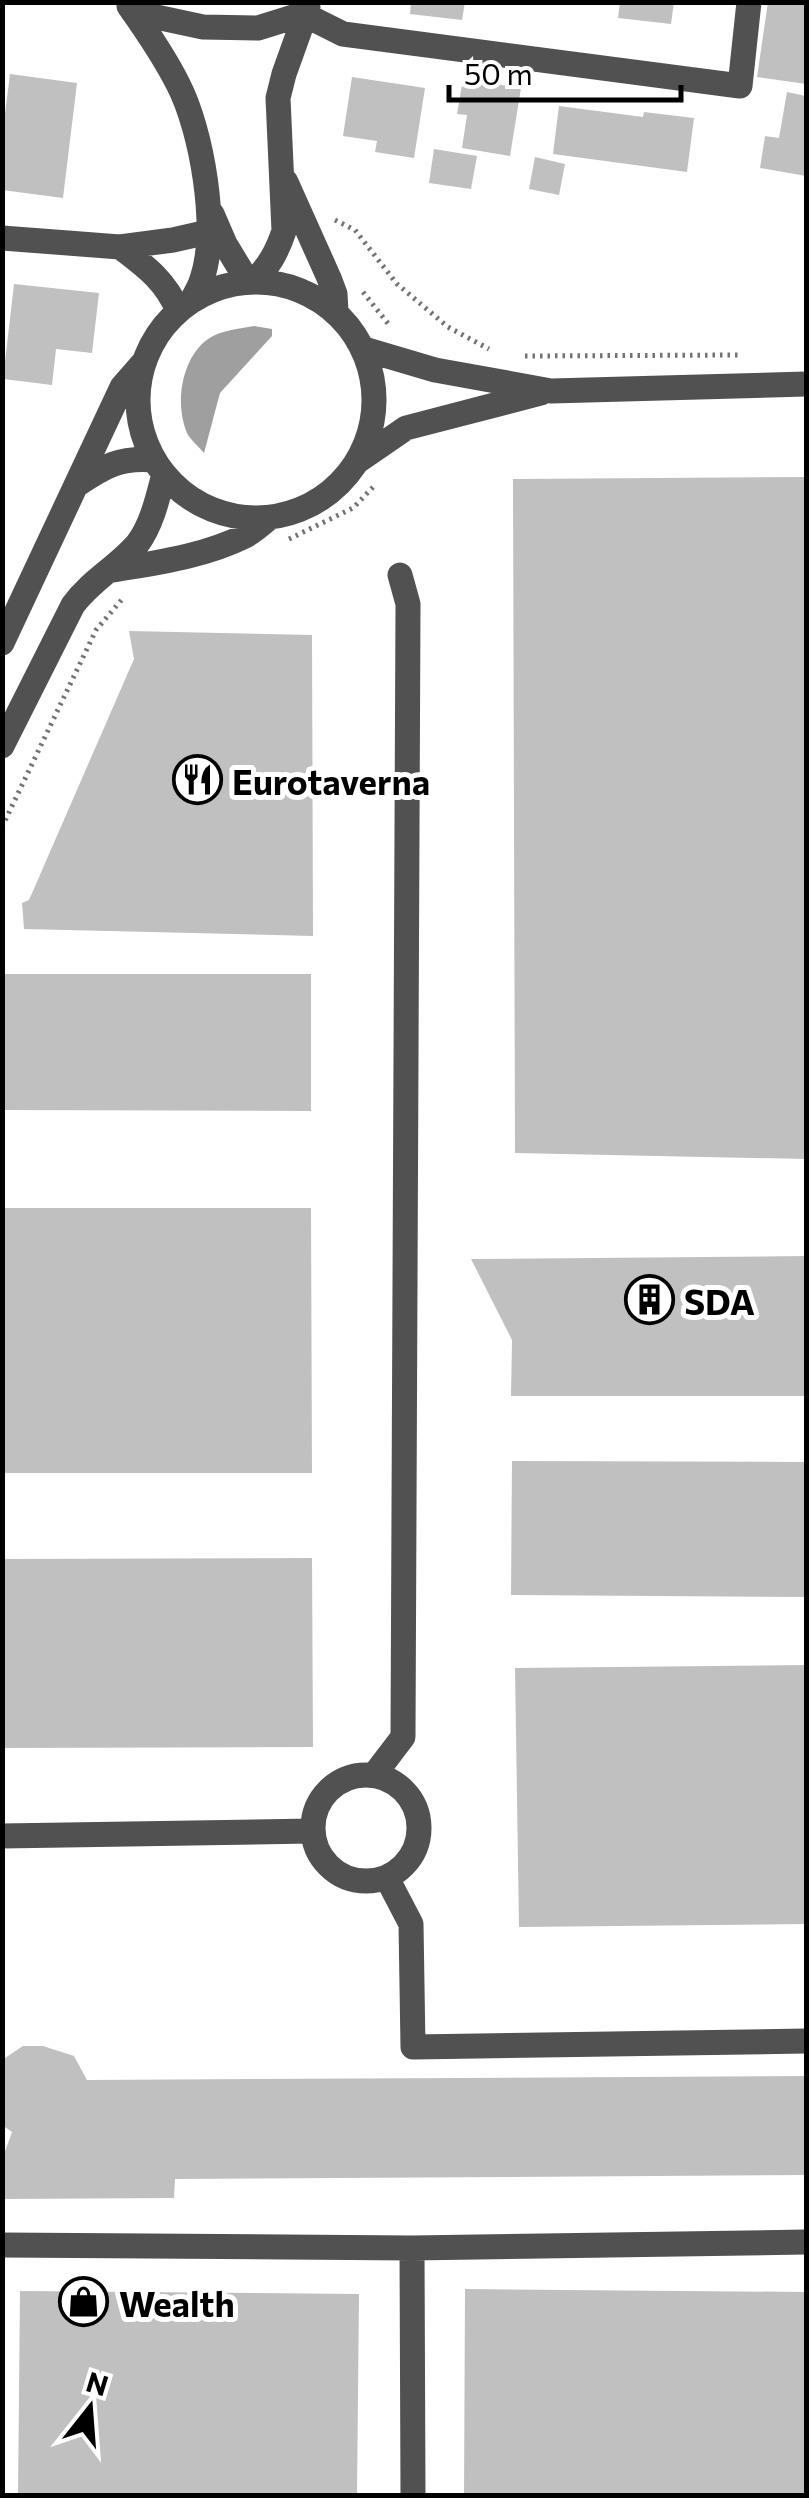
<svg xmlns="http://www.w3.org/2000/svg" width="809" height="2498" viewBox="0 0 809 2498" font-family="Commissioner,sans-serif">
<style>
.water{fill:#9f9f9f}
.building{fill:#c0c0c0}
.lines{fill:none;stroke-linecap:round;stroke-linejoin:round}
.path{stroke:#737373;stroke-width:5;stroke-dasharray:2.5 5;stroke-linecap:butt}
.minor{stroke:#515151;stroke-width:25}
.labels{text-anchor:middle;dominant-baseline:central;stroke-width:10;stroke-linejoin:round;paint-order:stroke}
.poi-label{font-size:35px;font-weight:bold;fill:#000;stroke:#fff;text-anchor:start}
</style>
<rect width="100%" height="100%" fill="#fff"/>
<!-- water -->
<path class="water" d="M254 326 272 329V336L220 393 204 453C199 447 192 441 188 435 174 406 181 358 208 339 221 330 239 329 254 326Z"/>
<!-- building -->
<path class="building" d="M411 2H465L462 20 410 14Z
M620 2H674L671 24 618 18Z
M768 2H806V84L757 77Z
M10 74 77 83 63 198 2 190V113L5 114Z
M352 77 425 88 414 158 375 152 377 141 343 136Z
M463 79 521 88 510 156 462 148 467 115 457 114Z
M787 92 806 96V176L760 168 765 136 779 138Z
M559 106 643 117 644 112 694 118 687 172 553 154Z
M434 149 477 156 471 189 429 183Z
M535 157 565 164 559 195 529 189Z
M14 284 99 293 92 353 56 349 52 385 3 379Z
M806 477V1159L515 1153 513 479Z
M129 631 312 635 313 936 24 929 22 903 29 900 134 659Z
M2 974H311V1111L2 1110Z
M2 1208H311L312 1473H2Z
M806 1256V1396H511L512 1340 471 1259Z
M512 1461 806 1462V1597L511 1595Z
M312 1558 313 1747 2 1748V1559Z
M806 1665V1924L519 1927 515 1668Z
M23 2046H43L74 2056 87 2080 806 2076V2175L175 2179 174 2198 2 2199V2160L12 2132 2 2125V2060Z
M465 2289 806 2292V2496H464Z
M20 2291 359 2294 357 2496H18Z"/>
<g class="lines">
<!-- path -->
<path class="path" d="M335 220 355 230 397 284 448 327 489 349
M363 292 390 326
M525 356 739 355
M289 539 353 508 376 484
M2 827 96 630 124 597"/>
<!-- minor -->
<path class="minor" d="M129 6C146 30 165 58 178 84 202 130 219 229 202 279 200 286 196 293 192 300
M133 12 203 27 258 28 303 14 343 34 740 86 749 2
M286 182 329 278 335 294 336 312
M212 214 225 244 248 282
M2 238 120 247 173 240 208 232
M120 247C145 266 166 281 178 311
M254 281C269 266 277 252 284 231L278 98 284 74 308 7
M138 400a118 118 0 1 1 236 0a118 118 0 1 1-236 0Z
M364 349 435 370 551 391 806 384
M358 461 406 428 541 393
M78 484C105 466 120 457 154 460
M108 571C153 563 203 557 245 536 254 531 262 524 270 517
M2 643 122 387 143 363
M2 746 73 605C91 580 119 566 138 543 152 524 158 497 164 474
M313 1828a53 53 0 1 1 106 0a53 53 0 1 1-106 0Z
M374 1775 403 1737 408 604 400 575
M2 1836 312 1831
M387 1878 411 1924 413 2047 806 2041
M2 2245 412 2248 806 2242
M412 2248 413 2496"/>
</g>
<!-- icons -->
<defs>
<symbol id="restaurant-ring" viewBox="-11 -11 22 22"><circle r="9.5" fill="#fff" stroke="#000" stroke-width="1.5"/><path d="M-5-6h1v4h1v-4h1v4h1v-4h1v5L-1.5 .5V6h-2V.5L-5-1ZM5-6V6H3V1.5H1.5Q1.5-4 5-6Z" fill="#000"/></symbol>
<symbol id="building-ring" viewBox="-11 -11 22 22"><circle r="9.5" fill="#fff" stroke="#000" stroke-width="1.5"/><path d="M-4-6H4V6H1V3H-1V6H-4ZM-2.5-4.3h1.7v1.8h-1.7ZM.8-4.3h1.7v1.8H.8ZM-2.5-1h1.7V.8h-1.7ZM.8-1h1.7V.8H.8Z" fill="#000"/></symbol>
<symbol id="shop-ring" viewBox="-11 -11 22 22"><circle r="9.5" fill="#fff" stroke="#000" stroke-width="1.5"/><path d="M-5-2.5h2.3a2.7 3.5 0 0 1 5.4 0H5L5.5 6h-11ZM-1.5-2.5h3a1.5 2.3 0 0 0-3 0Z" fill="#000"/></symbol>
</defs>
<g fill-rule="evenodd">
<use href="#restaurant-ring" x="170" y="752" width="55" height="55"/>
<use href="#building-ring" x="622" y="1272" width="55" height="55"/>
<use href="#shop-ring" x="56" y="2274" width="55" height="55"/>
</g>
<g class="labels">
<!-- poi labels -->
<g class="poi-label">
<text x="232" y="780">Eurotaverna</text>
<text x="684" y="1300">SDA</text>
<text x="119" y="2302">Wealth</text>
</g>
</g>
<!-- border -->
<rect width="809" height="2498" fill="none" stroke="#000000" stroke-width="10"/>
<!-- north arrow -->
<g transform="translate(90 2408) rotate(17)" stroke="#ffffff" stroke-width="8" paint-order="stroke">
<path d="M0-8L18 38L0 25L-18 38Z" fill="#000000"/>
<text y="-15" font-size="28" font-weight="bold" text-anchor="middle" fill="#000000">N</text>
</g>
<!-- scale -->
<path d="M449 85v15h232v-15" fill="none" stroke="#000000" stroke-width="5"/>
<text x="464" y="85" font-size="30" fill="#000000" stroke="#ffffff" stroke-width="8" paint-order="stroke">50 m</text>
</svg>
